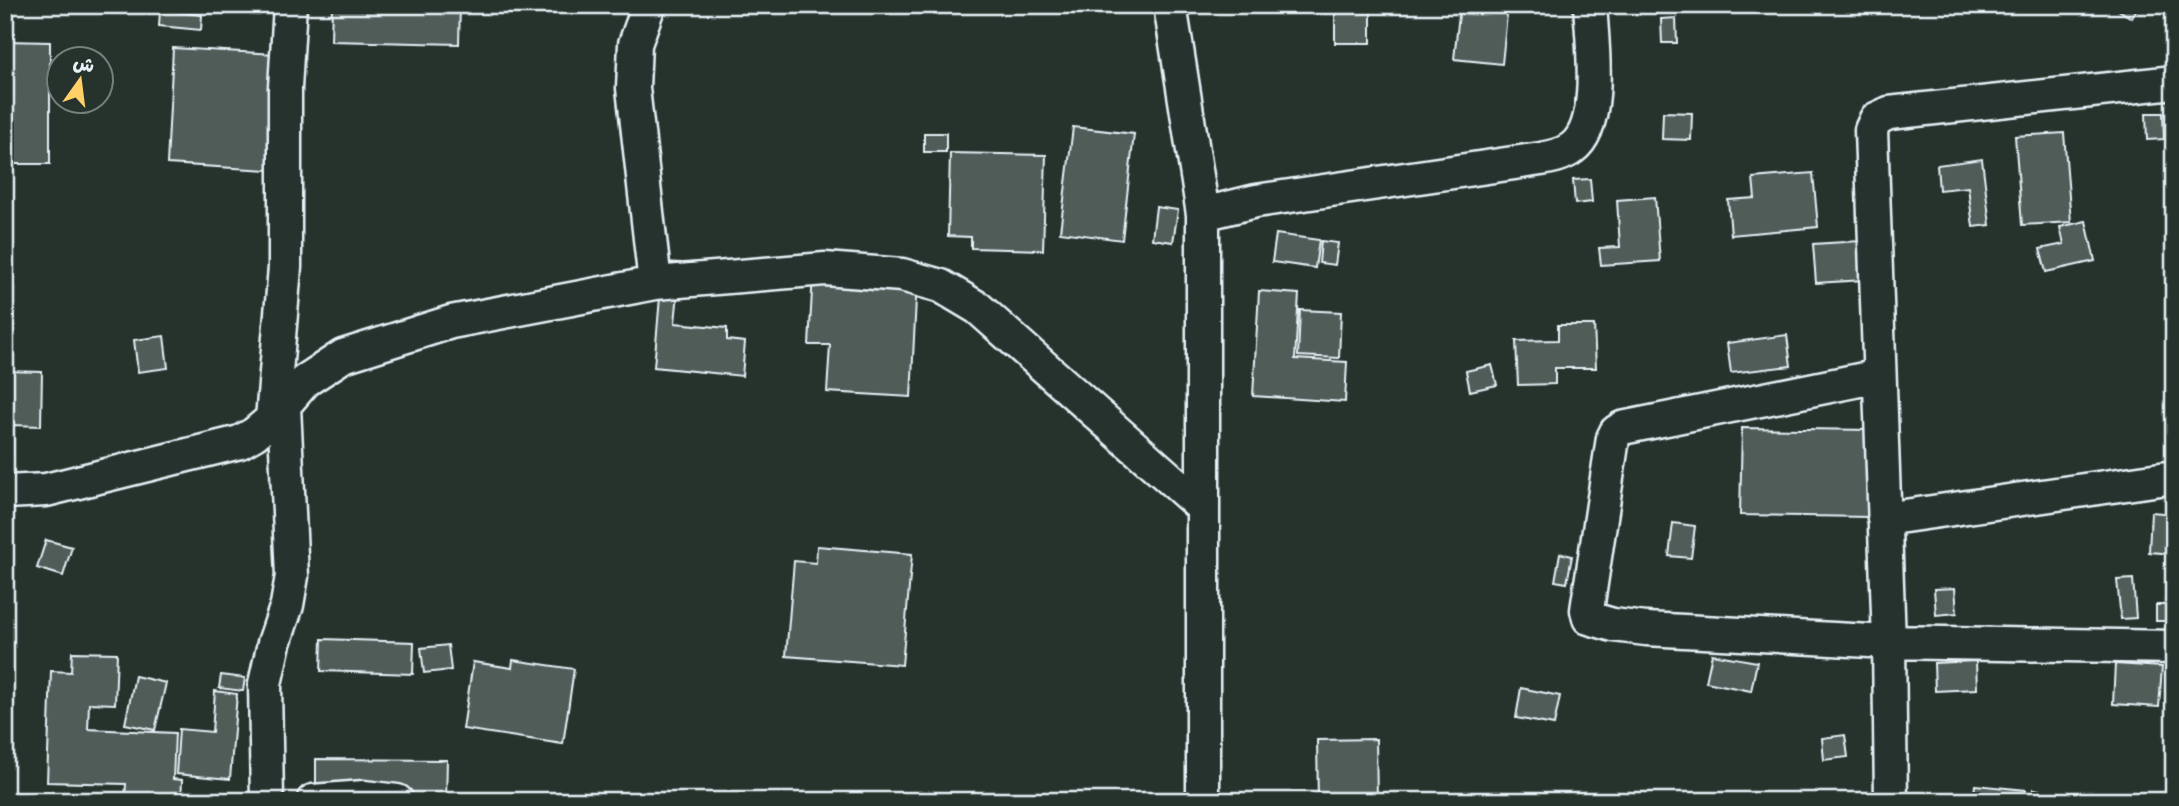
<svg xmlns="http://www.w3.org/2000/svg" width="2179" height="806" viewBox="0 0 2179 806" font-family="Dekko,'Playpen Sans Arabic',sans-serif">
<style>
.building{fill:#505c59;stroke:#e8f1f8;stroke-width:2}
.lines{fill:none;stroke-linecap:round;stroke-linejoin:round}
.street-casing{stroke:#e8f1f8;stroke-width:37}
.street{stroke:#26332d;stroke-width:32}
</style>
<rect width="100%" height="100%" fill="#26332d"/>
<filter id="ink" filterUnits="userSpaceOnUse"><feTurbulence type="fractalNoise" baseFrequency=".0143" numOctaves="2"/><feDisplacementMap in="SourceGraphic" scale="14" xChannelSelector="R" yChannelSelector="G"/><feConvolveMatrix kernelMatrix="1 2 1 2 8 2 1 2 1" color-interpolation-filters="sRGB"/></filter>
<g filter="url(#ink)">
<!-- building -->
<path class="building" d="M166 5H260L259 15 166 8Z
M332 5H460L459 44 331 41Z
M1335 5H1371V43H1335Z
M1460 5H1508L1502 64 1454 59Z
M2110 5H2139L2132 18Z
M160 10 202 15 201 30 159 26Z
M1676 18 1677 43H1662L1661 19Z
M5 41 50 42V164H5Z
M173 48 275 54 268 170 167 164Z
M1663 112 1692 113 1691 140 1662 139Z
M2146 113H2163L2164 139 2147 140Z
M1073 127 1134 134 1122 240 1060 232Z
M924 133H946V152H924Z
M2064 133 2071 222 2022 225 2015 136Z
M950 153 1046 155 1043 250 971 248V237L948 236Z
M1982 159 1990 225 1973 227 1968 187 1939 190 1937 165Z
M1813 173 1818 227 1731 235 1728 200 1755 198 1753 178Z
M1590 179 1592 202 1575 204 1573 180Z
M1655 197 1660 261 1601 265 1599 248 1620 247 1617 200Z
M1156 207 1178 210 1173 242 1152 239Z
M2086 221 2095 261 2046 272 2040 249 2064 244 2060 227Z
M1276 234 1319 240 1315 268 1272 262Z
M1321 241 1338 243 1335 265 1319 263Z
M1861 241 1864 280 1816 283 1813 244Z
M663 262 681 263 675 323 727 328V340L745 342 742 376 654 367Z
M813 273 917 279 911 397 827 392 830 345H809Z
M1259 291 1299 294 1295 359 1347 362 1345 402 1253 396Z
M1300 310 1341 312 1339 358 1298 356Z
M1558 325H1594L1596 368H1555V384L1518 385 1516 341 1558 340Z
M1787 335 1791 366 1731 373 1727 343Z
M164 336 168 368 138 372 134 340Z
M1492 365 1497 385 1470 391 1466 371Z
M5 371 42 372 41 426 12 425V456H5Z
M1742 428 1871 430 1869 517 1740 515Z
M2151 512 2174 514V554L2149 552Z
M1673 523 1695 526 1691 558 1669 556Z
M46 540 72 547 63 576 37 568Z
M817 546 912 554 902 665 786 656 794 561 816 563Z
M1560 553 1572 556 1567 583 1555 581Z
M2133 579 2136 618 2121 619 2117 580Z
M1955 588 1957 613 1936 615 1934 589Z
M2156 605H2174V621H2156Z
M322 639 414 642 413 674 321 671Z
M448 645 451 670 424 673 421 648Z
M72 652 117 653 115 704 89 703 88 729 175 733 173 779 182 780 181 801H125L126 784 47 782 51 671 71 672Z
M1712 654 1757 662 1751 691 1706 682Z
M513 660 574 669 563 744 463 729 473 662 512 668Z
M1976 661 1977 689 1935 691 1934 663Z
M2115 664 2162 667 2159 707 2113 704Z
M2171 667H2174V706L2169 705Z
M221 675 245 678 243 691 219 688Z
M135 676 166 683 155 730 125 724Z
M1521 688 1560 696 1554 725 1516 718Z
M215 691 237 694 230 779 176 774 179 729 212 732Z
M1845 735 1848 757 1824 760 1822 738Z
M1376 739 1377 801H1318L1317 740Z
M316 759 447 760 446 801H316Z
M1975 785 2026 790 2025 801H1973Z
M2034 789 2091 801H2032Z"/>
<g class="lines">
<defs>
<path id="street" d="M649 5 635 44 633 88 655 283
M1170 5 1203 214V801
M1203 214 1256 201 1541 159C1552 157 1563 155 1572 148 1604 125 1592 41 1590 5
M1879 376 1622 428 1616 432 1613 438 1587 610 1589 618 1613 625 1646 629 1889 642 2174 647
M272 419 285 267V88L290 5
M5 492 46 490 240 442 254 434 272 419 305 381 343 356 451 322 655 283 825 269 902 275 941 286 978 308 1203 508
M1884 519 2174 477
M267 801 265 684 274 643 287 605 292 576 284 406
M313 801 364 797 397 801
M1891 801 1889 642 1871 130 1876 119 1889 113 2174 82"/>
</defs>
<!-- street casing -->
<use href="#street" class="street-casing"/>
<!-- street -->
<use href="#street" class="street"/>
</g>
</g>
<!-- margin -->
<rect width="2179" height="806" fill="none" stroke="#26332d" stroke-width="28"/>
<rect x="14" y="14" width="2151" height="778" fill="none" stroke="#e8f1f8" stroke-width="2.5" filter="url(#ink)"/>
<!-- north arrow -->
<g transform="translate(80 80) rotate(14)"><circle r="33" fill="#26332d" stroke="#747f7e" stroke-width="2"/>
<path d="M0-5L12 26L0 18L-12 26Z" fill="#ffd166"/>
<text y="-10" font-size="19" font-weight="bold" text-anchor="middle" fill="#e8f1f8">ش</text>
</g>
</svg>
